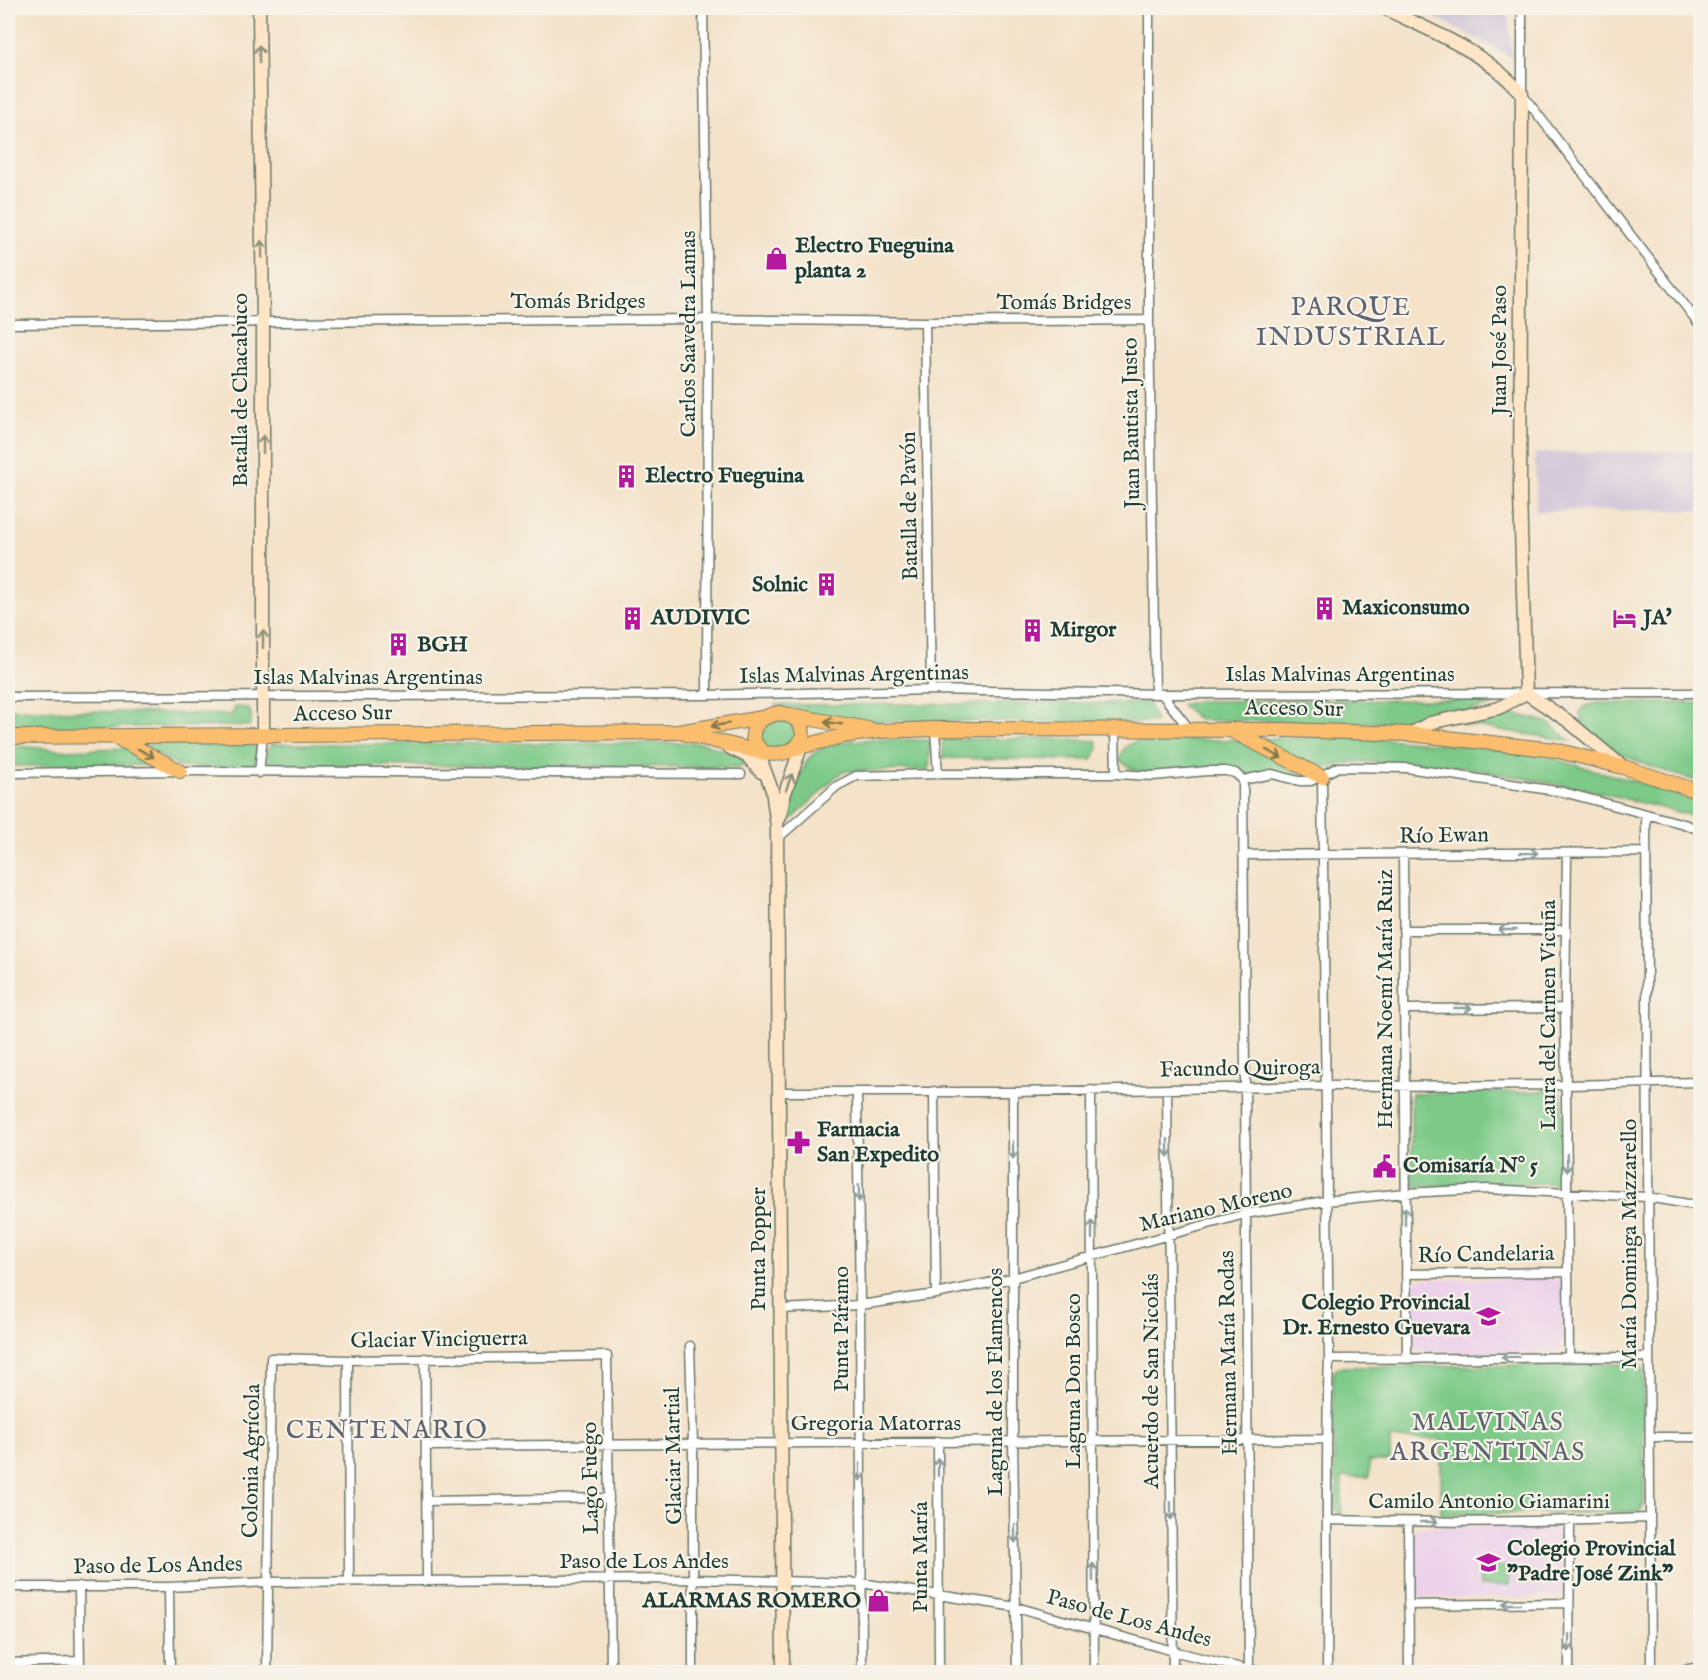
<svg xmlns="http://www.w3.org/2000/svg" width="1708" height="1680" viewBox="0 0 1708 1680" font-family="'IM FELL English',serif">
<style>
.built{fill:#ecd1ea}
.industrial{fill:#cbbfd5}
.green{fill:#7dca88;stroke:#4e845e;stroke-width:1.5}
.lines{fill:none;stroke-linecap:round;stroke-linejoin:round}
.street-casing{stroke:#6a7768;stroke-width:11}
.secondary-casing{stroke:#6a7768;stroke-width:15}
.primary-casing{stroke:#6a7768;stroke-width:16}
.street{stroke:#fff;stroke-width:8}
.secondary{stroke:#fde5c5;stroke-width:12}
.primary{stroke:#fbbe6e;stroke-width:14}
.oneway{stroke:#8e917c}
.oneway2{stroke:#82774e}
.oneway3{stroke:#8f9e9a}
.labels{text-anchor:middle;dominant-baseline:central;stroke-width:4.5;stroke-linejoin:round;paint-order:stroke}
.poi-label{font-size:22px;font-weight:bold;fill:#1f3d34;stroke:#f7f3e8;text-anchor:start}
.street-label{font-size:22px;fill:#1f3d34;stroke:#f7f3e8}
.quarter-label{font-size:26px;letter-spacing:1.5px;fill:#606472;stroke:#f7f3e8}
</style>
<rect width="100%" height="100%" fill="#f7f3e8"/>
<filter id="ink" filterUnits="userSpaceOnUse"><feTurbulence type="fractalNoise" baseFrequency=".0167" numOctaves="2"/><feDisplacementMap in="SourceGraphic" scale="12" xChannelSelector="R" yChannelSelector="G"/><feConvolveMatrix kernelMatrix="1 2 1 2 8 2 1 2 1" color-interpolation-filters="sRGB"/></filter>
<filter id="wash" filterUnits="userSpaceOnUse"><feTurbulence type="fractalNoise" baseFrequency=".008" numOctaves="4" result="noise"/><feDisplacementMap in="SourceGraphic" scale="24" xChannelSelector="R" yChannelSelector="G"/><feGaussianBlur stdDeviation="1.35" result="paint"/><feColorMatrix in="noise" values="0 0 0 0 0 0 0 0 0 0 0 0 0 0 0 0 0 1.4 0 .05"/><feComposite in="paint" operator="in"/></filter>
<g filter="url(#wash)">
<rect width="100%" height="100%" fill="#f4e2c9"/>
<!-- built -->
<path class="built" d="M1420 1279H1558L1563 1286V1348L1556 1353 1418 1352 1412 1345V1287L1414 1282Z
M1556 1524 1562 1527 1564 1532 1565 1592 1561 1597 1421 1598 1414 1593V1534L1418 1527Z"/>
<!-- industrial -->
<path class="industrial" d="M1417 8H1507L1512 57Z
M1700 451V510L1536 511 1535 453Z"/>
<!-- green -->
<path class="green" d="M1505 700 1490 706 1420 723 1200 720 1181 705 1199 701Z
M1148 703 1156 722 837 721 775 705Z
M1597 703H1700V782C1671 773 1578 749 1580 711L1584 707Z
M235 707 248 708C252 714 253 720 249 726L8 728V709L232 715Z
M1514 714 1547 722 1571 741 1461 724Z
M781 719 793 726 796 738 785 748H767L759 741V729L766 722Z
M1349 736 1465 746 1540 755 1647 785 1700 803V818L1595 791 1461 767 1388 762H1355L1322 769 1313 768 1255 739Z
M943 739H1066L1097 741 1098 749 1092 760 943 758Z
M1143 739 1240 740 1309 778 1244 774 1240 769 1214 768 1159 773 1140 772 1130 768 1120 760C1121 746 1131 743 1143 739Z
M927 740 930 742 929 768 927 770 845 771 838 775 783 828 785 814 806 762C824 732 896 740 927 740Z
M703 743 747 759 741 767H726L270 765 267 761 268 749 273 744Z
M249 744 256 748 255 763 248 768 179 767 142 745Z
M8 745 59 750 129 748 147 765 8 766Z
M1555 1091 1560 1094 1562 1100V1179L1561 1183 1416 1186 1412 1184 1411 1098 1412 1094Z
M1635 1364 1641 1366 1643 1371 1644 1504 1639 1512 1441 1514V1439H1390V1461H1369V1477H1342V1515L1335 1510 1334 1499 1337 1496V1481L1334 1480 1333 1374 1338 1367Z
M1508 1567 1509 1585 1480 1586V1568Z"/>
</g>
<g filter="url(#ink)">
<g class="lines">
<defs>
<path id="street" d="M703 8 708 319 707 695
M1149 8V320L1155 693
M1522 8V94L1700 325
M925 322 931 690
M8 324 708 319 925 322 1149 320
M1162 694 1190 730
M8 697 707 695 931 690 1162 694 1700 693
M935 729 938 774
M1115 730 1116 774
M8 773 180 771 741 774
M259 773 263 735
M1322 777 1329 1359C1325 1463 1328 1568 1327 1672
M1243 780 1249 1672
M1243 780 1272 774 1299 781H1311L1338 767 1407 768 1563 792 1684 824 1700 830
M1646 815 1651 1672
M777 839 837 786 856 776 938 774H1116L1153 776 1207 771H1226L1235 773 1243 780
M1567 853 1565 1008 1569 1356
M1403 854 1407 1359
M1243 855 1645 852
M1403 930H1566
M1404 1009 1565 1008
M1167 1089 1173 1672
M1091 1090 1094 1672
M934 1091 936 1294
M780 1092H1013L1325 1086 1566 1085 1700 1082
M1013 1092V1441L1017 1672
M857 1093 860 1305 862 1672
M1406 1274 1567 1272
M781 1309 860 1305 936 1294 1013 1278 1245 1214 1326 1201 1405 1193 1486 1189 1647 1197 1700 1206
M690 1346 693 1444V1672
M425 1358 427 1581
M1329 1359 1648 1357
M348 1360 349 1581
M1650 1437H1700
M938 1441 939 1672
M426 1446 1326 1439
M426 1501 609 1498
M1328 1520C1436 1523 1543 1522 1650 1518
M1408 1522 1409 1672
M79 1586 80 1672
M8 1587H169L268 1582 693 1579 861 1583 1016 1607 1173 1651 1249 1670 1270 1672
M169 1587 170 1672
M1408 1605 1569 1603
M8 1663 80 1661
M267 1672 271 1358 348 1360 607 1356 611 1672
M1569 1672 1570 1521
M1672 1672 1700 1667"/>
<path id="secondary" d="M259 8 263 323V735
M1384 8C1433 32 1486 52 1522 94L1520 495 1526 693
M1526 693 1568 721 1622 766
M1410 734 1430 723 1499 708 1526 693
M755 744 772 790 777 826 783 1672
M730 748 748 757 761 772
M779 819 785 793 801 747 802 738"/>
<path id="primary" d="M780 713C816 719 808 760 764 753 742 735 756 716 780 713Z
M790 715 868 729
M1230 730 1322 777
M686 734 764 753
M114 736 180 771
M8 737 678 732 762 718
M796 748 843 736 879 731 935 729 1285 730 1410 734 1555 750 1623 767 1700 792"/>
</defs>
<!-- street casing -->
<use href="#street" class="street-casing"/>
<!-- secondary casing -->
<use href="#secondary" class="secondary-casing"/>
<!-- primary casing -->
<use href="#primary" class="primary-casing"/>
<!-- street -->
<use href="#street" class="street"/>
<!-- secondary -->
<use href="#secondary" class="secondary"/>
<!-- primary -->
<use href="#primary" class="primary"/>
</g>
<!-- one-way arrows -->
<defs><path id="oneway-shaft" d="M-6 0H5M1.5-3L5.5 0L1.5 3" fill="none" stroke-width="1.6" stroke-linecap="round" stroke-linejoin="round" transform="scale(1.5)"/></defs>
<g class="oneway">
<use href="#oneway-shaft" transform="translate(259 54) rotate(-91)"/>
<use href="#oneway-shaft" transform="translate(262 249) rotate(-91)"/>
<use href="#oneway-shaft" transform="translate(263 444) rotate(-90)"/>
<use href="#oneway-shaft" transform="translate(263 639) rotate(-90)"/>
<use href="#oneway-shaft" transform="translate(789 782) rotate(-70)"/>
</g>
<g class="oneway2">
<use href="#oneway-shaft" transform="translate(833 723) rotate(-172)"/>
<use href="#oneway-shaft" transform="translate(720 725) rotate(170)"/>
<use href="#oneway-shaft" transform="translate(146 753) rotate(28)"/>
<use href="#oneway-shaft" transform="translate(1274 754) rotate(28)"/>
</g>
<g class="oneway3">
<use href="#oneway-shaft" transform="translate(1529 853) rotate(-1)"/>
<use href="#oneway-shaft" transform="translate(1507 930) rotate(-180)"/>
<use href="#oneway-shaft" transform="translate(1463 1008)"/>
<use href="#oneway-shaft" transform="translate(1168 1148) rotate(89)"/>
<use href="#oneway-shaft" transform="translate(1013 1150) rotate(90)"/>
<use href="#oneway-shaft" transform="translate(1567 1163) rotate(89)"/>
<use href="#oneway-shaft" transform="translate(859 1193) rotate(89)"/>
<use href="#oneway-shaft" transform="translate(1405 1216) rotate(-90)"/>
<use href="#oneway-shaft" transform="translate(1092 1230) rotate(-90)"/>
<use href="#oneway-shaft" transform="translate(1510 1357) rotate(179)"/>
<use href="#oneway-shaft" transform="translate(938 1467) rotate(-90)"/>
<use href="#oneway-shaft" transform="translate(860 1472) rotate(90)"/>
<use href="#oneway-shaft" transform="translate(1171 1511) rotate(89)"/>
<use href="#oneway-shaft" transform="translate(1429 1522)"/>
<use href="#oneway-shaft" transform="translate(1015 1534) rotate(89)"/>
<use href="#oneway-shaft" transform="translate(1093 1572) rotate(-90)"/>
<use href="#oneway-shaft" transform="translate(1511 1604) rotate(180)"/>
<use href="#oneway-shaft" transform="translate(1569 1643) rotate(91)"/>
</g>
</g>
<!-- icons -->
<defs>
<symbol id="shop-bare" viewBox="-9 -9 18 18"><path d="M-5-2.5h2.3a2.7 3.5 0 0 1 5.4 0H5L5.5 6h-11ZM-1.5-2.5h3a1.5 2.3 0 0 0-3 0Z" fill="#b5179e" stroke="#f7f3e8" stroke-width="2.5" paint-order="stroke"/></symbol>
<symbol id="building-bare" viewBox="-9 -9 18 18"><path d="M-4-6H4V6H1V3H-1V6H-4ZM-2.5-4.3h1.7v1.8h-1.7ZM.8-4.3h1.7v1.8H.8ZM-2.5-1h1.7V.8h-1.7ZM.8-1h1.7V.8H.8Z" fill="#b5179e" stroke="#f7f3e8" stroke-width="2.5" paint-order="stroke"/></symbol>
<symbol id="hotel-bare" viewBox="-9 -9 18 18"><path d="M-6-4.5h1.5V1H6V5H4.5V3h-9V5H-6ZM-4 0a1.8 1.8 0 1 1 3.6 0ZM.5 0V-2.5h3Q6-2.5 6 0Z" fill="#b5179e" stroke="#f7f3e8" stroke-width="2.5" paint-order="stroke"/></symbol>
<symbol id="pharmacy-bare" viewBox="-9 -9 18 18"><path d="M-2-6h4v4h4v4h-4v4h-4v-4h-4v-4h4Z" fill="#b5179e" stroke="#f7f3e8" stroke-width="2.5" paint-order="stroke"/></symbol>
<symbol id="civic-bare" viewBox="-9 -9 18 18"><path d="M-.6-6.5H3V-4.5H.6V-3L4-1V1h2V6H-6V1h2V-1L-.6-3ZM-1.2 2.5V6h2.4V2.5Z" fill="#b5179e" stroke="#f7f3e8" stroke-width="2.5" paint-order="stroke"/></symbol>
<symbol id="school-bare" viewBox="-9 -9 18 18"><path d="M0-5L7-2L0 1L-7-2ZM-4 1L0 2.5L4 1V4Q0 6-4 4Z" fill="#b5179e" stroke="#f7f3e8" stroke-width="2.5" paint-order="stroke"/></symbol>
</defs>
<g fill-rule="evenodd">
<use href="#shop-bare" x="760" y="242" width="33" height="33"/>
<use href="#building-bare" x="610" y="460" width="33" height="33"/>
<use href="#building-bare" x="810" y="568" width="33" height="33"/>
<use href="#building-bare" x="1308" y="592" width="33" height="33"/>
<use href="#building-bare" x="616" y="602" width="33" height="33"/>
<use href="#hotel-bare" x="1608" y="602" width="33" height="33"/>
<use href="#building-bare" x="1016" y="614" width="33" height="33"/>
<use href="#building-bare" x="382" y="628" width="33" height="33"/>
<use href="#pharmacy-bare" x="782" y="1126" width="33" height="33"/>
<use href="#civic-bare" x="1368" y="1150" width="33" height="33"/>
<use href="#school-bare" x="1472" y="1300" width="33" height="33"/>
<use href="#school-bare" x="1472" y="1546" width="33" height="33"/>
<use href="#shop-bare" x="862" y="1584" width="33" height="33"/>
</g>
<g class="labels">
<!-- poi labels -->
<g class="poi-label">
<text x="795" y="246">Electro Fueguina<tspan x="795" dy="25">planta 2</tspan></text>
<text x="645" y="476">Electro Fueguina</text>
<text x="808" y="585" text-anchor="end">Solnic</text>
<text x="1342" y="608">Maxiconsumo</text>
<text x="651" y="618">AUDIVIC</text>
<text x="1643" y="618">JA'</text>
<text x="1050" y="630">Mirgor</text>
<text x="417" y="645">BGH</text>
<text x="817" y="1130">Farmacia<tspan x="817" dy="25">San Expedito</tspan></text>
<text x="1403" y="1166">Comisaría N° 5</text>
<text x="1470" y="1303" text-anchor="end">Colegio Provincial<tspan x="1470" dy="25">Dr. Ernesto Guevara</tspan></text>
<text x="1507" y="1549">Colegio Provincial<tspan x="1507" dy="25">"Padre José Zink"</tspan></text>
<text x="861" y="1601" text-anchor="end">ALARMAS ROMERO</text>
</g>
<!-- street labels -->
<g class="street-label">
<text x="578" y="302">Tomás Bridges</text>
<text x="1064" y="303">Tomás Bridges</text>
<text transform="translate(689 334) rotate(-90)">Carlos Saavedra Lamas</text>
<text transform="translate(1500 350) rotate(-90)">Juan José Paso</text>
<text transform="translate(241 390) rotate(-90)">Batalla de Chacabuco</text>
<text transform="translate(1132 423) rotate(-91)">Juan Bautista Justo</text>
<text transform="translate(910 506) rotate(-91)">Batalla de Pavón</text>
<text transform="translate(854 675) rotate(-1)">Islas Malvinas Argentinas</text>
<text x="1340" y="675">Islas Malvinas Argentinas</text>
<text x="368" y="678">Islas Malvinas Argentinas</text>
<text transform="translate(1294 709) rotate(1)">Acceso Sur</text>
<text transform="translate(343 714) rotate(-1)">Acceso Sur</text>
<text transform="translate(1444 836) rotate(-1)">Río Ewan</text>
<text transform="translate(1386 999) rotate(-90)">Hermana Noemí María Ruiz</text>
<text transform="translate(1549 1015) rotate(-90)">Laura del Carmen Vicuña</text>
<text transform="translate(1240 1069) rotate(-1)">Facundo Quiroga</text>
<text transform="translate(1216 1208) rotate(-13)">Mariano Moreno</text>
<text transform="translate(1630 1244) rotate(-90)">María Dominga Mazzarello</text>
<text transform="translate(759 1249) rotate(-90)">Punta Popper</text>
<text transform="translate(1486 1255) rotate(-1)">Río Candelaria</text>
<text transform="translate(842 1329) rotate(-90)">Punta Páramo</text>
<text transform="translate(439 1340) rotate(-1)">Glaciar Vinciguerra</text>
<text transform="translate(1229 1353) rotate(-91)">Hermana María Rodas</text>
<text transform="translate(1074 1381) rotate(-90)">Laguna Don Bosco</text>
<text transform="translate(1152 1381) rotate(-90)">Acuerdo de San Nicolás</text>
<text transform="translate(996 1382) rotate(-90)">Laguna de los Flamencos</text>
<text x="876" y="1424">Gregoria Matorras</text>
<text transform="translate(674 1456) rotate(-91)">Glaciar Martial</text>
<text transform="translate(252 1461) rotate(-89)">Colonia Agrícola</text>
<text transform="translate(591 1478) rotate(-91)">Lago Fuego</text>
<text x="1489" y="1502">Camilo Antonio Giamarini</text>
<text transform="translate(921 1557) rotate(-90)">Punta María</text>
<text x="644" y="1562">Paso de Los Andes</text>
<text transform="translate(158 1566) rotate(-1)">Paso de Los Andes</text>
<text transform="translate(1129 1619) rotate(15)">Paso de Los Andes</text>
</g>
<!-- quarter labels -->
<g class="quarter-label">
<text x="1351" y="307">PARQUE<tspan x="1351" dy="30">INDUSTRIAL</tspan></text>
<text x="1488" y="1422">MALVINAS<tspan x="1488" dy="30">ARGENTINAS</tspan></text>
<text x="387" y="1430">CENTENARIO</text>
</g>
</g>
<!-- margin -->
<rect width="1708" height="1680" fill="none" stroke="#f7f3e8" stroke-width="30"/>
</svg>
